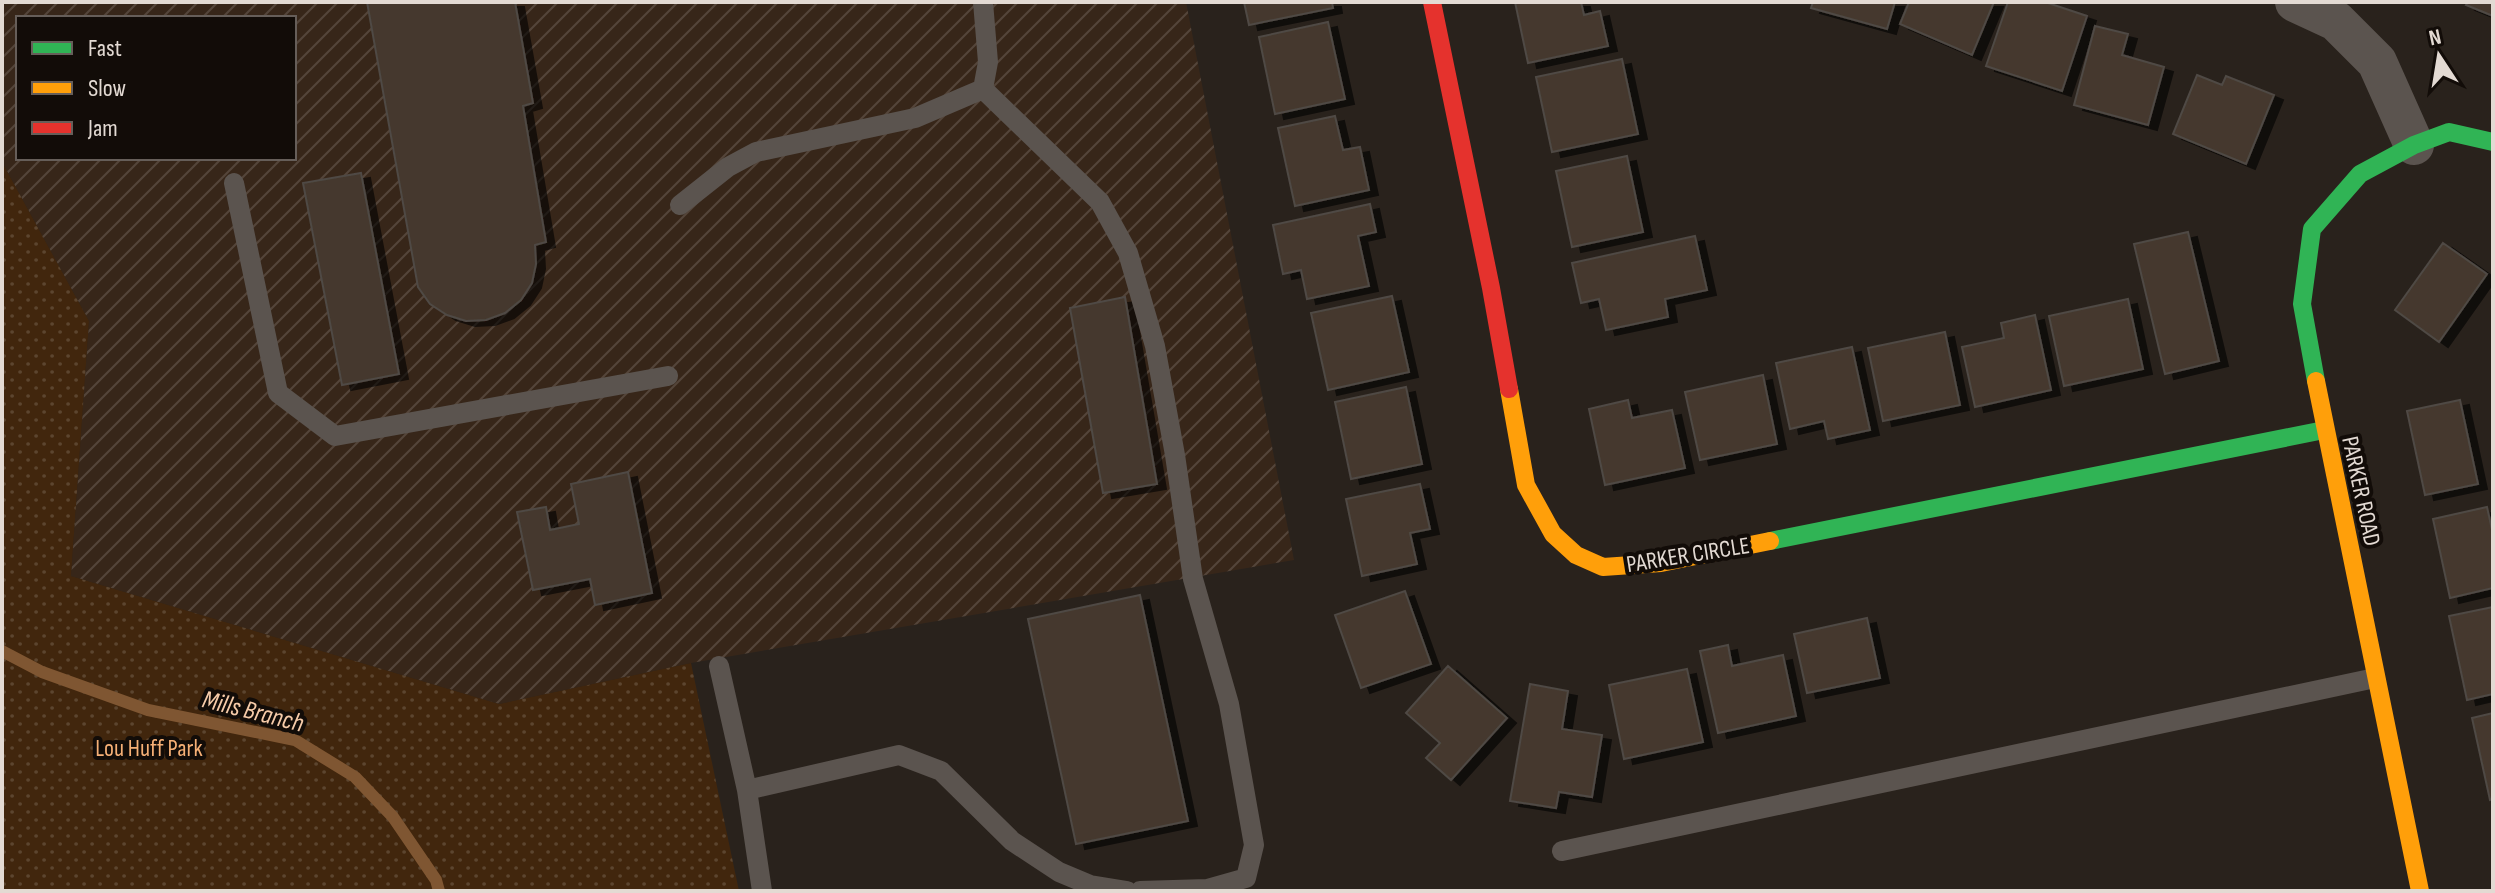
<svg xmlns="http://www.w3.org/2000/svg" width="2495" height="893" viewBox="0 0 2495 893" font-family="'Sofia Sans Condensed',sans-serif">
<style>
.industrial{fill:url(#industrial-furrows);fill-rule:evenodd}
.park{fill:url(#park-dots)}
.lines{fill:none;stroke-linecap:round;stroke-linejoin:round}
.stream{stroke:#7f5632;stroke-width:12}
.building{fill:#44392e;stroke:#4f4944;stroke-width:2;filter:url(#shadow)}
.lane{stroke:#5b544f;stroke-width:20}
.street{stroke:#5b544f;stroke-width:40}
.fast{stroke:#30b455;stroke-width:18}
.slow{stroke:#ff9f0a;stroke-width:18}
.jam{stroke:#e5322d;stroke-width:18}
.labels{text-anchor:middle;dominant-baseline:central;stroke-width:8;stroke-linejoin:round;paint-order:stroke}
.street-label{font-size:24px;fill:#e3dad3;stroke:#120c08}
.park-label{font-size:24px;fill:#f6b076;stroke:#120c08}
.water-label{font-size:26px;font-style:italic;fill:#f6cba9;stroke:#120c08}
</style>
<defs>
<pattern id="industrial-furrows" width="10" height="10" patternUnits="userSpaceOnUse" patternTransform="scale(2)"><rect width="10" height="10" fill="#372619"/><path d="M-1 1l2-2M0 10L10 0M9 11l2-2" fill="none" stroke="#54453a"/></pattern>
<pattern id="park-dots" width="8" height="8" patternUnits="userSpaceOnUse" patternTransform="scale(2)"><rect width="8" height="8" fill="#41260d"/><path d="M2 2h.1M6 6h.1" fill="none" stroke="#5c452f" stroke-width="1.8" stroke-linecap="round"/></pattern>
<filter id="shadow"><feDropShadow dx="9" dy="5" stdDeviation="0" flood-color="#0009"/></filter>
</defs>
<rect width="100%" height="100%" fill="#29221c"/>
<!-- industrial -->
<path class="industrial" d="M2 2H1186L1294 560 691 663 499 704 71 576 89 321 2 162ZM18 18H294V158H18Z"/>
<!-- park -->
<path class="park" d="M2 162 89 321 71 576 499 704 691 663 739 891H2Z"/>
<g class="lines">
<!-- stream -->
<path class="stream" d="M2 651 42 672 148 710 295 740 355 777 393 817 436 880 439 891"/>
</g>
<!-- building -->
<path class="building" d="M367 2H515L533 103 523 106 546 242 535 245 536 264 532 283 521 300 505 313 486 320 466 321 447 315 430 304 418 287Z
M1244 2H1332L1333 8 1249 25Z
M1515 2H1581L1584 15 1600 11 1608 46 1528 63Z
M1813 2H1895L1887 29 1811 8Z
M1909 2H1994L1972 55 1900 24Z
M2008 2H2045L2087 16 2062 91 1986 66Z
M2468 2H2493V16L2466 5Z
M1328 22 1345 99 1275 114 1259 37Z
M2095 26 2128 34 2122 55 2164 67 2148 125 2074 105Z
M1622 59 1638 134 1552 152 1536 77Z
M2197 75 2222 85 2226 76 2274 95 2246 164 2173 134Z
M1335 116 1343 150 1360 147 1369 190 1295 206 1278 128Z
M1627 156 1643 232 1572 247 1556 171Z
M361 173 399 374 342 385 303 183Z
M1370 204 1376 232 1358 236 1369 286 1307 299 1301 270 1283 274 1273 225Z
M2188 232 2219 361 2165 374 2134 244Z
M1695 236 1707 290 1665 299 1668 317 1606 330 1599 299 1581 303 1572 263Z
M2443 243 2487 274 2439 342 2395 310Z
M1392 296 1409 372 1328 390 1311 313Z
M1125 297 1157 484 1103 493 1070 308Z
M2128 299 2143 369 2064 386 2049 316Z
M2035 315 2051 390 1975 407 1962 347 2004 338 2001 323Z
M1945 332 1960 405 1883 421 1868 348Z
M1852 347 1870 430 1828 439 1824 421 1790 429 1776 363Z
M1763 375 1777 444 1700 460 1685 392Z
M1406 387 1422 464 1351 479 1335 402Z
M1628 400 1632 418 1672 410 1685 468 1605 485 1589 409Z
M2460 400 2478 484 2425 495 2407 411Z
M628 472 652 593 595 605 590 579 533 590 517 512 546 507 550 530 579 524 571 484Z
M1420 484 1430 529 1410 533 1417 564 1362 576 1346 499Z
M2487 507 2493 534V588L2450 598 2433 519Z
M1405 591 1431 664 1361 688 1335 615Z
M1140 595 1188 821 1076 844 1028 619Z
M2493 607V694L2467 700 2449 616Z
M1867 618 1880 678 1807 693 1794 634Z
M1728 645 1732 666 1783 655 1796 716 1718 733 1700 651Z
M1448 666 1507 718 1451 780 1426 758 1440 743 1406 713Z
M1687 669 1703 742 1624 759 1609 685Z
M1530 684 1568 691 1562 729 1602 735 1592 797 1559 792 1556 808 1510 801Z
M2493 713V799L2490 800 2472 718Z"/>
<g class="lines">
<!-- lane -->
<path class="lane" d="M983 89 1100 202 1128 253 1155 346 1175 455 1193 579 1229 704 1254 845 1246 878 1207 889 1140 891
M234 183 278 393 335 436 668 376
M680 205 728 167 756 152 915 118 983 89 988 62 983 2
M719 666 747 790 762 891
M747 790 899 755 941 771 1012 841 1059 872 1090 885 1127 891
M1562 851 2375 678"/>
<!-- street -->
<path class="street" d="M2295 2 2336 21 2377 62 2414 145"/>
<!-- fast -->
<path class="fast" d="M2316 381 2302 304 2312 229 2360 174 2414 145 2449 132 2493 142
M1770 541 2324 430"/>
<!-- slow -->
<path class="slow" d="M2316 381 2420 891
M1509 389 1526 485 1553 534 1576 555 1603 567 1661 563 1770 541"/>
<!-- jam -->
<path class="jam" d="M1432 2 1491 288 1509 389"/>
</g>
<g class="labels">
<!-- street labels -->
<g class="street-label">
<text transform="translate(2361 491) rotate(78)">PARKER ROAD</text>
<text transform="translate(1688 555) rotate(-9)">PARKER CIRCLE</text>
</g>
<!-- park labels -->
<g class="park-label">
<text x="149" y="748">Lou Huff Park</text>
</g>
<!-- water labels -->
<g class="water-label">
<text transform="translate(253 712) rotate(14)">Mills Branch</text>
</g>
</g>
<!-- border -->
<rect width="2495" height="893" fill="none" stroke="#e3dad3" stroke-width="8"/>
<!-- legend -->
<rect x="16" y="16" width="280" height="144" fill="#120c08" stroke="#665e59" stroke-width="2"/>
<rect x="32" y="42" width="40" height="12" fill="#30b455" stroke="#665e59" stroke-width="2"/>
<text x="88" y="56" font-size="24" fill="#e3dad3">Fast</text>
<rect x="32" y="82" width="40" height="12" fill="#ff9f0a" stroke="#665e59" stroke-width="2"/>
<text x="88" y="96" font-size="24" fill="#e3dad3">Slow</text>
<rect x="32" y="122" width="40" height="12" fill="#e5322d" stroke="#665e59" stroke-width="2"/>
<text x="88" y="136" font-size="24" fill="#e3dad3">Jam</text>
<!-- north arrow -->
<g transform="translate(2439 56) rotate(348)" stroke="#120c08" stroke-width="6" paint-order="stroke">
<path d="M0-6L14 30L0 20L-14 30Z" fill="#e3dad3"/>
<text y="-12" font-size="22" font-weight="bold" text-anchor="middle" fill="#e3dad3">N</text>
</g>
</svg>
